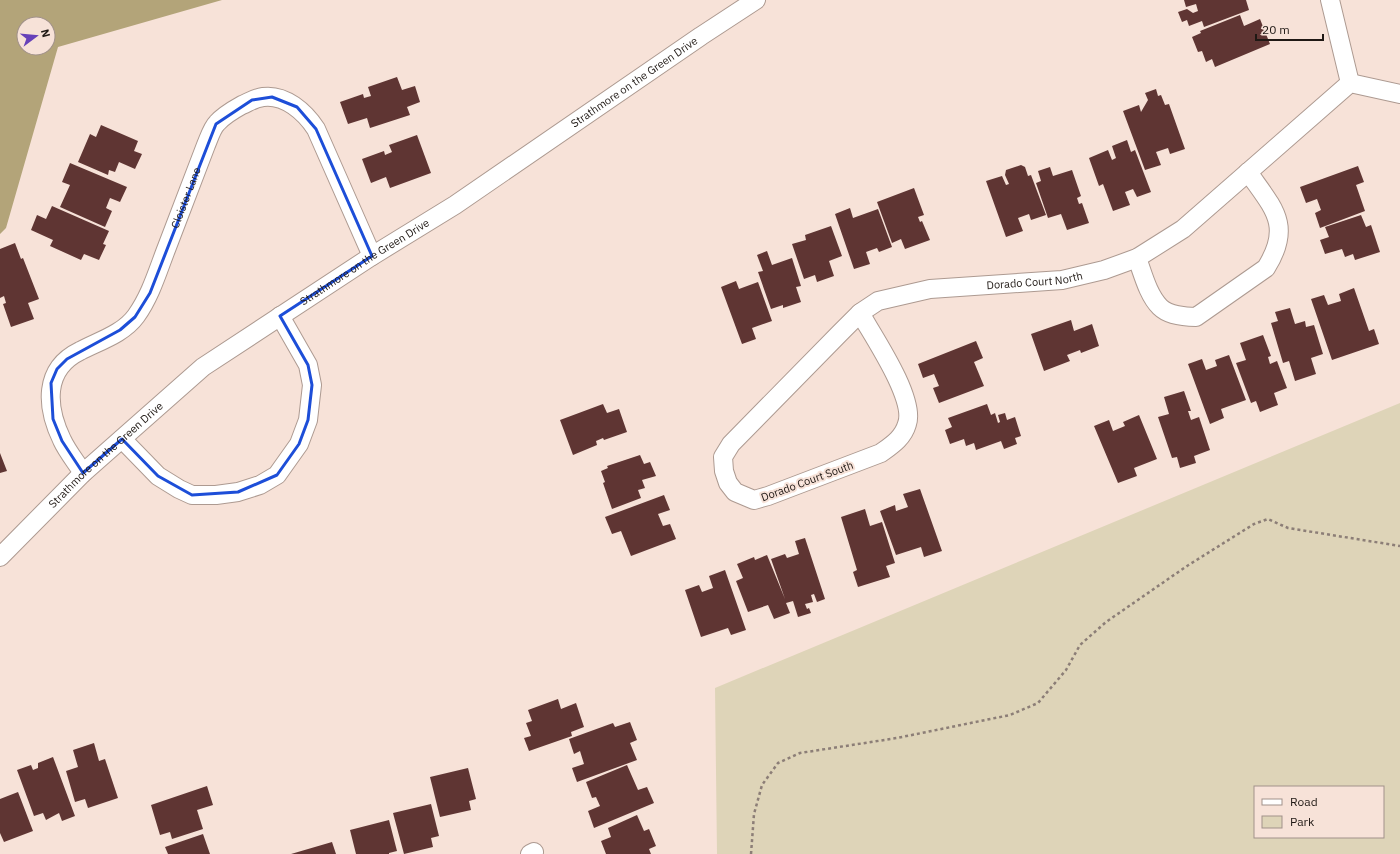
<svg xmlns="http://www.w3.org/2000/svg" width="1400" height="854" viewBox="0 0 1400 854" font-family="'IBM Plex Sans',sans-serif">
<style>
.green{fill:#ded4b8;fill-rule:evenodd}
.forest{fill:#b3a479;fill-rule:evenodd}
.building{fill:#5f3533}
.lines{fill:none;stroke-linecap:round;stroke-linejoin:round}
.street-casing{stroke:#ad9a91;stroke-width:20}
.path{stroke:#8c7e77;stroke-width:2.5;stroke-dasharray:3 3;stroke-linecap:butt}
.street{stroke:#fff;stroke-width:18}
.marked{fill:none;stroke:#1d4ed8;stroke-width:3;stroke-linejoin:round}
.labels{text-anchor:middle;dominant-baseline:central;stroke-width:4;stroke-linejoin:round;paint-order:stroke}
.street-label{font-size:11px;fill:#1f1814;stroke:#f7e2d8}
</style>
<rect width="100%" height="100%" fill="#f7e2d8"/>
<!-- green -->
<path class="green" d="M1400 403V854H717L715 688ZM1255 787H1383V837H1255Z"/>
<!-- forest -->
<path class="forest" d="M0 0H222L58 47 6 228 0 234ZM24 24H48V48H24Z"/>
<!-- building -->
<path class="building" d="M1184 0H1246L1249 10 1204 27 1202 21 1189 26 1187 20 1182 22 1178 12 1187 9 1193 13 1198 11 1196 4 1186 7Z
M1240 15 1244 26 1260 19 1270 44 1215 67 1212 59 1206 62 1202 51 1198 52 1192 37 1201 33 1200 31Z
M397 77 402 90 415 86 420 102 407 107 410 115 370 128 367 118 348 124 340 102 363 94 364 98 371 96 368 87Z
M1156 89 1158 96 1161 95 1165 105 1169 104 1185 149 1170 154 1168 148 1156 152 1161 165 1145 170 1123 111 1139 105 1141 112 1148 100 1145 93Z
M101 125 138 141 134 151 142 154 135 169 119 162 115 172 109 170 108 175 78 162 90 134 96 137Z
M417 135 431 173 390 188 386 177 371 183 362 159 384 151 385 155 392 152 389 145Z
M1127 140 1131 152 1135 150 1151 192 1137 197 1133 189 1125 192 1130 205 1113 211 1103 184 1099 186 1089 158 1108 150 1112 160 1116 158 1112 146Z
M70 163 127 187 120 202 110 198 106 208 112 211 105 227 60 207 70 185 62 182Z
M1021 165 1025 167 1028 176 1031 175 1046 215 1031 220 1029 214 1018 218 1023 231 1006 237 986 181 1002 176 1006 185 1009 184 1005 175 1006 170Z
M1358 166 1364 182 1356 185 1365 211 1320 228 1315 213 1321 210 1317 199 1306 203 1300 187Z
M1050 167 1053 176 1072 170 1081 196 1077 198 1079 204 1082 203 1089 223 1067 230 1061 214 1048 218 1036 183 1041 181 1038 171Z
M914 188 924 215 918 217 920 222 922 221 930 240 905 249 901 239 892 243 877 202Z
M52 206 109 231 103 244 106 245 99 260 84 254 81 260 50 246 53 240 31 230 37 215 46 219Z
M850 208 853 218 878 209 892 247 879 252 877 248 866 252 870 264 854 269 835 214Z
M1361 215 1366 227 1371 225 1380 252 1355 260 1353 254 1345 257 1342 249 1325 254 1320 240 1329 237 1325 227Z
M831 226 842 256 829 261 834 276 817 282 815 275 804 279 792 244 806 240 805 235Z
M15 243 21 259 23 258 39 299 28 303 34 319 11 327 3 304 6 303 4 296 0 298V249Z
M767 251 772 265 792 258 801 286 796 287 801 302 783 308V305L771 309 758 272 763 271 757 255Z
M736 281 739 289 758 282 772 321 752 328 756 339 742 344 721 287Z
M1354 288 1369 331 1374 329 1379 344 1332 360 1311 299 1324 295 1328 305 1341 301 1339 294Z
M1290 308 1295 324 1305 321 1306 327 1314 325 1323 354 1311 358 1316 374 1295 381 1289 361 1283 363 1271 323 1278 321 1275 312Z
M1071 320 1074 331 1092 324 1099 346 1081 353 1080 350 1067 355 1070 361 1044 371 1031 334Z
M1263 335 1271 356 1268 357 1270 364 1277 361 1287 388 1274 393 1278 405 1260 412 1256 401 1251 403 1236 363 1246 360 1240 343Z
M976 341 983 358 974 362 984 386 939 403 933 388 939 386 934 374 923 378 918 364Z
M1229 355 1246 400 1221 409 1224 418 1210 424 1188 364 1202 359 1206 370 1217 366 1215 360Z
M1184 391 1191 411H1188L1191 420 1199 417 1210 450 1194 456 1196 463 1180 468 1177 457 1172 458 1158 417 1169 414 1164 397Z
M603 404 607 413 619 409 627 432 604 440 603 438 596 441 597 445 573 455 560 420Z
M987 404 991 415 995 413 998 423 1000 422 998 415 1005 413 1007 420 1015 417 1021 436 1015 438 1017 444 1004 449 1001 441 976 450 974 443 966 446 964 439 950 444 945 430 952 427 948 418Z
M1139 415 1157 459 1134 468 1137 476 1118 483 1094 426 1109 420 1113 431 1125 426 1123 422Z
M0 453 7 471 0 473Z
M640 455 644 464 650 462 656 476 642 480 645 488 638 490 641 498 612 509 603 483 605 482 601 471 608 468 607 466Z
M920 489 942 551 924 557 921 547 896 555 880 511 895 505 896 511 908 507 903 494Z
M664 495 670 510 658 514 663 526 670 524 676 539 631 556 621 531 612 534 605 517Z
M865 509 870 526 882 522 895 563 886 566 890 577 858 587 853 572 857 570 841 517Z
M805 538 825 599 817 602 814 594 811 595 813 602 805 604 807 609 809 608 811 613 798 617 793 601 786 603 790 613 774 619 768 605 748 612 736 581 743 578 737 564 754 557 755 560 767 555 785 599 771 559 785 554 787 558 799 554 795 541Z
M725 570 746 630 731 635 728 628 701 637 685 590 699 585 702 592 713 588 709 576Z
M558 699 561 709 576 703 584 727 571 732 572 736 529 751 524 738 531 736 526 723 532 721 528 710Z
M630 722 637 740 630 743 637 760 577 782 572 768 584 764 580 751 574 754 569 739 613 723 615 727Z
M94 743 99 761 105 759 118 798 88 808 85 799 75 802 66 771 78 767 73 750Z
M53 757 75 816 62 821 59 813 46 820 43 813 34 816 17 770 31 765 33 770 38 768V763Z
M627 765 638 790 647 787 654 803 594 828 588 811 600 806 596 797 592 798 586 782Z
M468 768 476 799 469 801 471 810 440 817 430 777Z
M207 786 213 805 197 810 203 829 172 839 170 832 160 835 151 805Z
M18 792 33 831 4 842 0 833V799Z
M431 804 439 836 431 838 433 847 404 854 393 813Z
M637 815 644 831 649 829 656 846 649 849 651 854H606L601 841 611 837 608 828Z
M389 820 397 851 389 853V854H356L350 830Z
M203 834 210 854H168L165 847Z
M332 842 336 854H291Z"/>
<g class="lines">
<defs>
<g id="street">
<path d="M1330 0 1350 83"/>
<path d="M1137 258C1143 274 1148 295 1160 307 1168 315 1185 317 1196 317L1266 268C1293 225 1273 208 1248 172"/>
<path id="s1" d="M860 313 878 301 930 289 1062 280 1104 270 1137 258 1183 229 1350 83 1400 94"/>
<path d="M860 313C873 336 916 399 907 424 903 438 892 445 881 453L768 496 754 500 735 492 728 483 724 471 723 457 731 444 840 333Z"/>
<path d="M122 439 158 476 179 489 192 495H216L238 492 260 485 277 475 299 444 308 420 312 385 308 365 280 316"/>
<path id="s2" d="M83 473C76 462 67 451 62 440 46 407 43 369 80 351 99 341 123 334 136 316 151 295 158 270 167 247 180 213 193 179 206 145 209 138 212 128 217 123 224 115 233 110 242 105 249 102 255 98 263 97 285 94 305 112 316 129L372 256"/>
<path id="s3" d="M0 557 83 473 203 367 372 256 455 205 701 36 756 0"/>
<path d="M530 854 534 852"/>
</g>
</defs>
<!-- street casing -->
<use href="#street" class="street-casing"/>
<!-- path -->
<path class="path" d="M751 854 754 814 762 785 778 763 800 753 897 738 1010 715 1038 703 1066 670 1080 645 1106 622 1187 566 1254 524 1268 519 1288 528 1400 546"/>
<!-- street -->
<use href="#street" class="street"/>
</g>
<!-- marked area -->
<path class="marked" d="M272 97 297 107 316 129 372 256 280 316 308 365 312 385 308 420 299 444 277 475 238 492 192 495 158 476 122 439 83 473 62 441 53 419 51 383 57 369 67 359 120 330 135 317 150 293 216 124 252 100Z"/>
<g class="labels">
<!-- street labels -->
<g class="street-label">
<text stroke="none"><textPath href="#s3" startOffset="795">Strathmore on the Green Drive</textPath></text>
<text stroke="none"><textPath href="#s2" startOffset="337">Cloister Lane</textPath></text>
<text stroke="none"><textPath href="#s3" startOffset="471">Strathmore on the Green Drive</textPath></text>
<text stroke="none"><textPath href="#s1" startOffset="180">Dorado Court North</textPath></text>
<text stroke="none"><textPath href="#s3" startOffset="147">Strathmore on the Green Drive</textPath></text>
<text transform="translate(807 481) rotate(-20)">Dorado Court South</text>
</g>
</g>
<!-- legend -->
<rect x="1254" y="786" width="130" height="52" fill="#f7e2d8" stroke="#a1918a"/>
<rect x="1262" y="799" width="20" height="6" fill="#ffffff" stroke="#a1918a"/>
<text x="1290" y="806" font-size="12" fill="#1f1814">Road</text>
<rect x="1262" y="816" width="20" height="12" fill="#ded4b8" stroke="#a1918a"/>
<text x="1290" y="826" font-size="12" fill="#1f1814">Park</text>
<!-- north arrow -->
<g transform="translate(36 36) rotate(74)"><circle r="19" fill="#f7e2d8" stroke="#a1918a"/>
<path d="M0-3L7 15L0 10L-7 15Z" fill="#6741b9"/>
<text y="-6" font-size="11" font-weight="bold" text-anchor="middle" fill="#1f1814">N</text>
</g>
<!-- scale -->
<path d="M1256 34v6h67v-6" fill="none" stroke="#1f1814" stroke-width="2"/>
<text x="1262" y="34" font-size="12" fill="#1f1814" stroke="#f7e2d8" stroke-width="3" paint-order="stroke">20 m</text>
</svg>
